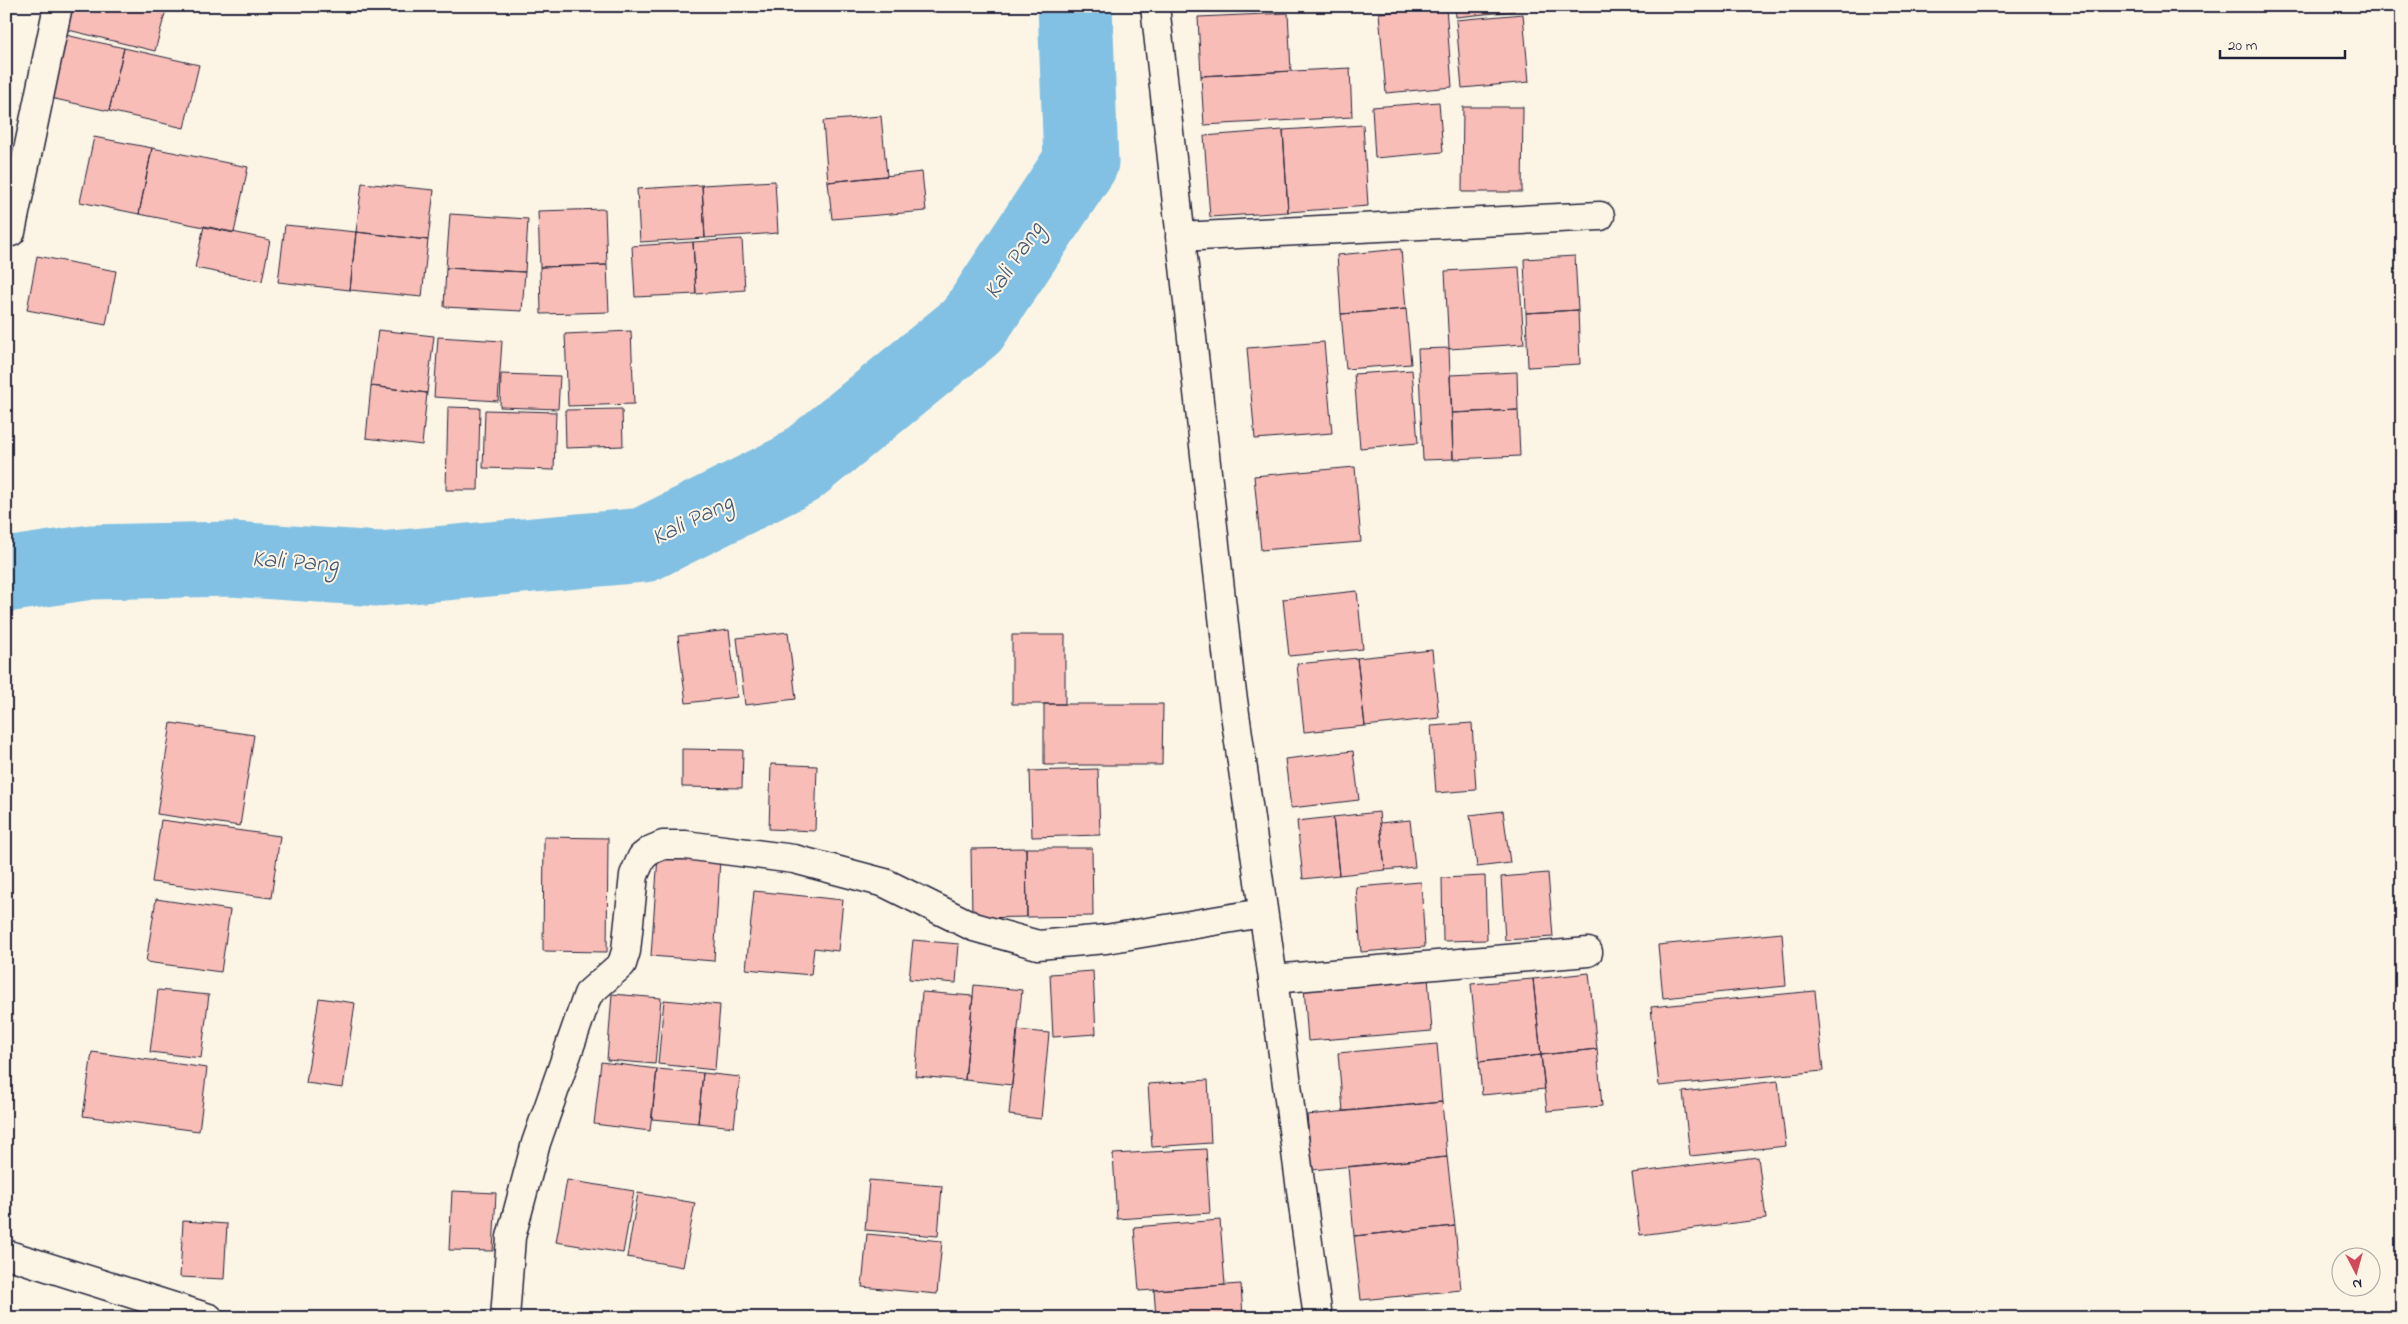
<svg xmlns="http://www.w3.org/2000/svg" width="2408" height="1324" viewBox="0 0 2408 1324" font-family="'Indie Flower',sans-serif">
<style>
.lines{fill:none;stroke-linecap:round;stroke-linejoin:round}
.river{stroke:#82c1e3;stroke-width:75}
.building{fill:#f9bdb7;stroke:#22223b}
.minor-casing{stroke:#22223b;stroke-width:31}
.tertiary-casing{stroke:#22223b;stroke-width:31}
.minor{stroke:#fcf5e5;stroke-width:28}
.tertiary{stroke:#fcf5e5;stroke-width:28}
.labels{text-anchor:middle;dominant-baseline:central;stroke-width:4;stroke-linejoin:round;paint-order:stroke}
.water-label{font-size:24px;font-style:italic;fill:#445a76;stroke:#fcf5e5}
</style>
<rect width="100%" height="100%" fill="#fcf5e5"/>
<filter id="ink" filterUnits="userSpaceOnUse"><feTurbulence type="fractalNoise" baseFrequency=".02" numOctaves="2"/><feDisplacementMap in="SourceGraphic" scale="10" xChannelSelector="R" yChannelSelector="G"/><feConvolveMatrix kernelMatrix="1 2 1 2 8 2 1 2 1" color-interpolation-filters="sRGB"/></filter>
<g filter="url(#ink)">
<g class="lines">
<!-- river -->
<path class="river" d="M6 575 91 562 232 559 379 569 644 545 797 469 972 326 1081 162 1075 6"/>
</g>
<!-- building -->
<path class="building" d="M62 6H167L155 51 56 27Z
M1200 6H1255V8L1201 10Z
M1455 6H1514V11L1456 17Z
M1446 7 1452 87 1386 93 1379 13Z
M1288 13 1291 71 1201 76 1198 17Z
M1523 14 1529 82 1462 88 1456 20Z
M61 34 124 48 109 111 46 97Z
M124 48 199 65 184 128 109 111Z
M1350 68 1352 117 1204 125 1201 76Z
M1439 102 1443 152 1375 158 1372 107Z
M1463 107H1523L1522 192H1462Z
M881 116 887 176 828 182 823 121Z
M1363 125 1368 206 1288 212 1283 130Z
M1283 130 1288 212 1210 217 1204 136Z
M94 137 152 148 139 214 80 202Z
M152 148 248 167 234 233 139 214Z
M922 172 926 211 832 219 828 182Z
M775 181 778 233 705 238 702 185Z
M362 183 434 190 428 240 356 232Z
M702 185 705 238 640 242 637 189Z
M605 209 607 265 540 267 538 211Z
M450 214 528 219 525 272 446 268Z
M285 225 356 232 350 290 278 282Z
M204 226 270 240 262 281 195 268Z
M356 232 428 240 422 297 350 290Z
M742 239 745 290 696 294 693 242Z
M693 242 696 294 635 297 632 246Z
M1401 249 1406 309 1341 314 1337 255Z
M37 256 116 271 106 325 27 310Z
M1575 256 1578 310 1526 313 1524 259Z
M607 265 609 312 541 314 540 267Z
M1519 267 1524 344 1449 349 1445 271Z
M446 268 525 272 522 311 444 307Z
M1406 309 1411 364 1346 369 1341 314Z
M1578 310 1580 364 1528 367 1526 313Z
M378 330 434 336 427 393 371 386Z
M631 331 634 404 568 406 565 334Z
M438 337 502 341 498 401 434 397Z
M1324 342 1332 433 1255 439 1247 348Z
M1449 348 1453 459 1423 460 1418 349Z
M1412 370 1418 443 1360 448 1354 374Z
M1517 372 1518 410 1452 413 1450 375Z
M501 374 560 376 558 409 500 407Z
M371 386 427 393 422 445 366 438Z
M448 407 480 408 478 490H446Z
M622 409 623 446 566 448 565 410Z
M485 410 556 412 554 470 483 468Z
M1518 410 1520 456 1453 459 1452 413Z
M1355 467 1361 542 1261 550 1254 476Z
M1357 591 1363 649 1289 656 1283 599Z
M729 630 737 697 686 703 678 636Z
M788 632 796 699 745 705 737 638Z
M1012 635H1065V704H1012Z
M1432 650 1439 718 1365 726 1357 658Z
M1357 658 1365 726 1304 732 1297 664Z
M1044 704H1163L1162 765H1044Z
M171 723 254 735 240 826 157 814Z
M1472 723 1476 790 1436 793 1431 726Z
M682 749 743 750 742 788 682 787Z
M1353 751 1359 800 1291 808 1285 759Z
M771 764 817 766 815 831 769 829Z
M1098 769 1100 835 1032 837 1030 771Z
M1503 811 1510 863 1477 867 1470 815Z
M1379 812 1385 870 1339 875 1333 817Z
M1333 817 1339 875 1303 879 1297 821Z
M161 820 280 836 271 898 152 882Z
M1410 820 1415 867 1385 870 1380 823Z
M544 837 608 838 607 952 543 951Z
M1026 848H1092L1093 916 1027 917Z
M1026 848 1027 917 972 918 971 849Z
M658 856 720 859 714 961 651 956Z
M1548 873 1553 937 1505 940 1501 877Z
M1485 876 1487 940 1443 941 1442 878Z
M1421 882 1425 947 1361 952 1356 887Z
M754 891 843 900 838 951 814 948 811 975 746 969Z
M156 899 230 910 221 972 146 962Z
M1782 933 1786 986 1663 998 1658 945Z
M913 940 959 944 956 983 909 979Z
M1093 971 1096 1034 1053 1037 1050 974Z
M1589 973 1597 1049 1541 1055 1533 979Z
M1428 977 1432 1031 1308 1041 1304 987Z
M1533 979 1541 1055 1479 1062 1471 984Z
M974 985 1022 990 1012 1085 965 1080Z
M158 990 209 995 201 1058 150 1052Z
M1815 991 1823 1071 1659 1086 1651 1007Z
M922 992 973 996 965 1080 915 1076Z
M612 994 661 998 655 1064 607 1060Z
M319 998 355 1003 343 1088 306 1083Z
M664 1000 720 1005 715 1070 658 1064Z
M1017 1030 1049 1033 1041 1119 1009 1115Z
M1437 1044 1442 1102 1343 1111 1338 1053Z
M1597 1049 1602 1106 1547 1111 1541 1055Z
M92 1052 207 1068 199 1131 83 1116Z
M1541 1055 1545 1089 1482 1095 1479 1062Z
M601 1062 657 1069 650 1131 594 1124Z
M657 1069 703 1073 698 1123 652 1119Z
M703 1073 740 1077 734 1127 698 1123Z
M1208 1080 1211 1143 1152 1147 1148 1084Z
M1778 1081 1786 1146 1690 1156 1683 1092Z
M1442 1102 1447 1157 1312 1170 1307 1115Z
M1206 1149 1210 1213 1117 1219 1113 1154Z
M1447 1157 1455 1226 1354 1236 1348 1167Z
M1758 1157 1766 1219 1640 1235 1632 1173Z
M567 1180 634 1191 623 1253 556 1242Z
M869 1180 942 1186 938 1236 865 1230Z
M452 1191 496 1193 493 1251 449 1250Z
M638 1193 695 1203 683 1267 627 1257Z
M1220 1220 1225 1285 1139 1291 1134 1227Z
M183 1221 227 1224 224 1279 180 1277Z
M1455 1226 1461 1290 1361 1300 1354 1236Z
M867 1234 942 1241 937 1294 862 1287Z
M1241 1284 1243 1318H1156L1154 1290Z"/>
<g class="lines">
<defs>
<path id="minor" d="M11 232 58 6
M1180 237 1600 216
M1273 979 1588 952
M6 1254 209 1318
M505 1318 511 1237 536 1143 588 994 622 964 626 951 634 875 642 857 651 850 663 845H685L794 859 885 883 974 927 1038 945 1106 939 1262 913"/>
<path id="tertiary" d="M1155 6 1230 679 1273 979 1318 1318"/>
</defs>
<!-- minor casing -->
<use href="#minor" class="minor-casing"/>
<!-- tertiary casing -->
<use href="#tertiary" class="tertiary-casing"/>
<!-- minor -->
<use href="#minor" class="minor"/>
<!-- tertiary -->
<use href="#tertiary" class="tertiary"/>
</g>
</g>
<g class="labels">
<!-- water labels -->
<g class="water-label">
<text transform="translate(1015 261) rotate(-56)">Kali Pang</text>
<text transform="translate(693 521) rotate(-26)">Kali Pang</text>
<text transform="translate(295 563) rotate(4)">Kali Pang</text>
</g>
</g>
<!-- margin -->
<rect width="2408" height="1324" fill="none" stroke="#fcf5e5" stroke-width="25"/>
<rect x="12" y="12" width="2383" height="1299" fill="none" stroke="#22223b" stroke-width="2" filter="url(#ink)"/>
<!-- north arrow -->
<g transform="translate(2356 1272) rotate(174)"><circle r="24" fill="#fcf5e5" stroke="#a5a1a1"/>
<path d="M0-4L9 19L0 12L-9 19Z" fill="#d1495b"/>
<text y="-8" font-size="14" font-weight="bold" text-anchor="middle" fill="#22223b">N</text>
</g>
<!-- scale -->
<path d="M2220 50v8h125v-8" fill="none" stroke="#22223b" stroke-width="2.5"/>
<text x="2228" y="50" font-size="15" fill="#22223b" stroke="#fcf5e5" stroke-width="4" paint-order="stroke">20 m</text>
</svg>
